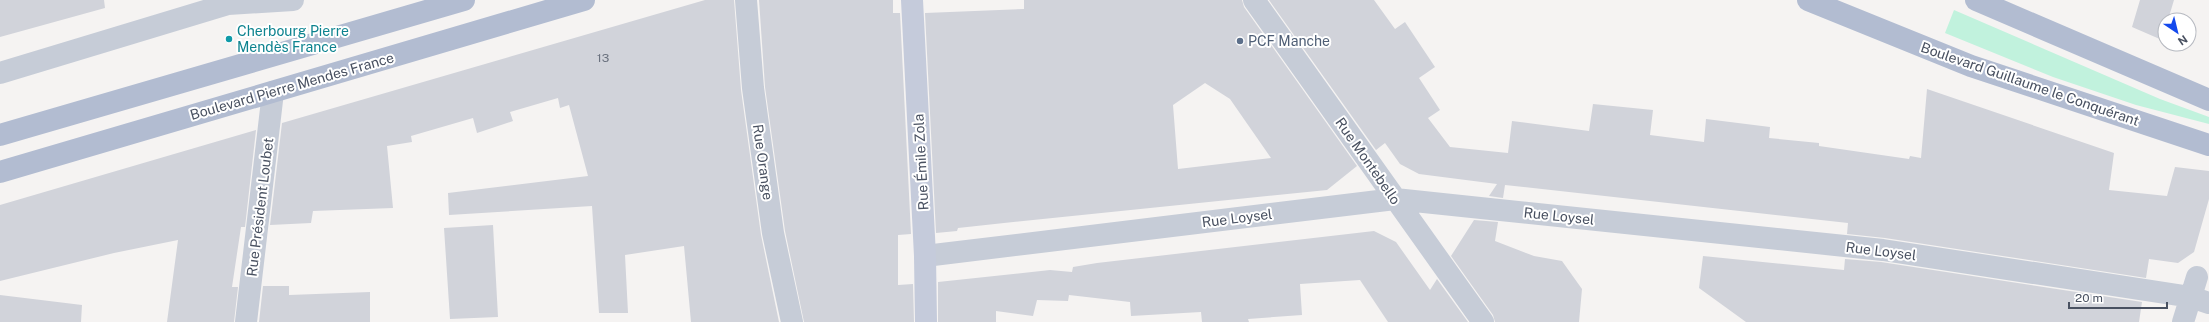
<svg xmlns="http://www.w3.org/2000/svg" width="2209" height="322" viewBox="0 0 2209 322" font-family="'Public Sans',sans-serif">
<style>
.green{fill:#c1f2dd}
.building{fill:#d1d3da;fill-rule:evenodd}
.lines{fill:none;stroke-linecap:round;stroke-linejoin:round}
.street{stroke:#c6ccd7;stroke-width:22}
.secondary{stroke:#c5cbdb;stroke-width:22}
.primary{stroke:#b2bcd1;stroke-width:22}
.culture-dot{fill:#0f9aa8;stroke:#fff;stroke-width:1.5}
.service-dot{fill:#5c6f8a;stroke:#fff;stroke-width:1.5}
.labels{text-anchor:middle;dominant-baseline:central;stroke-width:4;stroke-linejoin:round;paint-order:stroke}
.number-label{font-size:12px;fill:#6b727f}
.culture-label{font-size:14px;fill:#0d838f;stroke:#fff;text-anchor:start}
.service-label{font-size:14px;fill:#4e5e75;stroke:#fff;text-anchor:start}
.street-label{font-size:14px;fill:#495161;stroke:#fff}
</style>
<rect width="100%" height="100%" fill="#f5f3f2"/>
<!-- green -->
<path class="green" d="M1954 10 2160 99 2209 117V124L2136 105 2053 77 1945 33Z"/>
<!-- building -->
<path class="building" d="M0 0H104L105 8 0 37Z
M705 0H734L741 90 761 235 779 322H691L684 246 625 255 628 313H599L592 206 449 215 448 193 588 176 569 105 560 108 558 98 510 112 513 121 477 133 473 118 411 136 412 142 387 146 393 208 313 211 311 223 270 225 282 123Z
M759 0H893V13H900L911 234 898 235V285L913 284 914 322H804L785 231 765 87Z
M1024 0H1242L1244 7 1357 166 1327 190 1004 223 958 228 957 231 936 233 925 13 1024 9ZM1205 83 1230 99 1271 158 1178 169 1173 105Z
M1269 0H1374L1395 29 1405 22 1435 67 1419 78 1440 110 1428 118 1450 147 1508 153 1512 121 1589 131 1593 104 1653 110 1650 135 1704 142 1706 119 1770 127 1769 138 1819 143V146L1909 159 1910 156 1921 158 1927 89 2114 153 2109 190 2167 196 2175 167 2209 171V199L2194 252 2178 263 2149 259 2146 278 1885 238 1847 234 1848 223 1505 185 1503 198 1489 196 1497 184 1419 174 1400 164 1385 143 1376 150Z
M2140 0H2174L2168 20H2165L2162 40 2132 27Z
M256 130 245 227H241L232 287H238L234 322H167L178 240 114 253 0 281V205Z
M1474 220 1498 222 1495 241 1534 256 1562 261 1582 289 1579 322H1495L1493 315 1451 256Z
M493 225 498 317 450 319 444 228Z
M1374 231 1396 242 1430 290 1437 279 1468 322H1388L1360 280 1300 284 1302 315 1248 319 1249 322H1202L1201 312 1131 316 1130 302 1069 295 1068 301 1037 300 1033 316 996 311V322H938V282L1050 270 1072 272 1073 267 1097 263Z
M1703 256 1844 270 1845 259 1881 262 2142 302 2139 322H1746L1699 288Z
M263 286H289V295L370 292V322H259Z
M0 295 82 305 81 322H0Z"/>
<g class="lines">
<!-- street -->
<path class="street" d="M746 0 753 88 773 233 792 322
M1254 0 1483 322
M0 73 228 4 293 0
M925 256 1395 199 1883 250 2191 297 2209 303
M246 322 273 92
M2183 322 2197 277"/>
<!-- secondary -->
<path class="secondary" d="M912 0 925 256 926 322"/>
<!-- primary -->
<path class="primary" d="M1808 0 1971 66 2209 145
M1976 0 2209 100
M0 135 464 0
M0 172 584 0"/>
</g>
<!-- markers -->
<circle class="culture-dot" cx="229" cy="39" r="4"/>
<circle class="service-dot" cx="1240" cy="41" r="4"/>
<g class="labels">
<!-- number labels -->
<g class="number-label">
<text x="603" y="58">13</text>
</g>
<!-- culture labels -->
<g class="culture-label">
<text x="237" y="31">Cherbourg Pierre<tspan x="237" dy="16">Mendès France</tspan></text>
</g>
<!-- service labels -->
<g class="service-label">
<text x="1248" y="41">PCF Manche</text>
</g>
<!-- street labels -->
<g class="street-label">
<text transform="translate(2030 84) rotate(19)">Boulevard Guillaume le Conquérant</text>
<text transform="translate(292 86) rotate(-16)">Boulevard Pierre Mendes France</text>
<text transform="translate(1368 161) rotate(55)">Rue Montebello</text>
<text transform="translate(763 162) rotate(82)">Rue Orange</text>
<text transform="translate(921 162) rotate(-93)">Rue Émile Zola</text>
<text transform="translate(260 207) rotate(-83)">Rue Président Loubet</text>
<text transform="translate(1559 216) rotate(6)">Rue Loysel</text>
<text transform="translate(1237 218) rotate(-7)">Rue Loysel</text>
<text transform="translate(1881 251) rotate(7)">Rue Loysel</text>
</g>
</g>
<!-- north arrow -->
<g transform="translate(2177 32) rotate(145)"><circle r="19" fill="#ffffff" stroke="#b6b9c0"/>
<path d="M0-3L7 15L0 10L-7 15Z" fill="#1449ed"/>
<text y="-6" font-size="11" font-weight="bold" text-anchor="middle" fill="#495161">N</text>
</g>
<!-- scale -->
<path d="M2069 302v6h98v-6" fill="none" stroke="#495161" stroke-width="2"/>
<text x="2075" y="302" font-size="12" fill="#495161" stroke="#ffffff" stroke-width="3" paint-order="stroke">20 m</text>
</svg>
